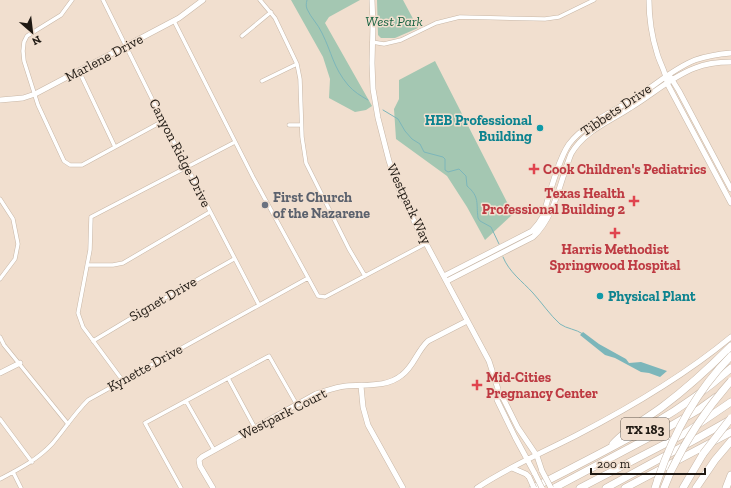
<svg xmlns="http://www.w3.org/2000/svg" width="731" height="488" viewBox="0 0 731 488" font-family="'Zilla Slab',serif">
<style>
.green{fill:#a4c7b2}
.water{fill:#7cb6ba}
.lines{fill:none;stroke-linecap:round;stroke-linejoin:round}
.stream{stroke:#7cb6ba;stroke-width:1}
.street-casing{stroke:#c8b7a7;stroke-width:4.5}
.secondary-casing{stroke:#c8b7a7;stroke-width:6}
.highway-casing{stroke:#c8b7a7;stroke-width:8}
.street{stroke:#fff;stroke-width:3.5}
.secondary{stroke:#fff;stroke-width:5}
.highway{stroke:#fff;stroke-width:7}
.secondary-bridge-casing{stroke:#c8b7a7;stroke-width:6;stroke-linecap:butt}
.highway-bridge-casing{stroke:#c8b7a7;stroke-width:8;stroke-linecap:butt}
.secondary-bridge{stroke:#fff;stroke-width:5}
.highway-bridge{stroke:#fff;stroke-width:7}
.culture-dot{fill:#0f9aa8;stroke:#f1dfcf;stroke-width:1.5}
.health-dot{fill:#e0444e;stroke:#f1dfcf;stroke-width:1.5}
.worship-dot{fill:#6b7280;stroke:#f1dfcf;stroke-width:1.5}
.labels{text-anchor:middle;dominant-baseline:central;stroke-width:3;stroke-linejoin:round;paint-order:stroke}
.shield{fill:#f1dfcf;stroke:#5e544b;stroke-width:1}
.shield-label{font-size:13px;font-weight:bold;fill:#1f1913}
.park-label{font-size:14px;font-style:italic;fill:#176241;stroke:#f1dfcf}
.street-label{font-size:14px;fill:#1f1913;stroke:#f1dfcf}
.culture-label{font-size:14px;font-weight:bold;fill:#0d838f;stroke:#f1dfcf;text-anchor:end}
.health-label{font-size:14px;font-weight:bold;fill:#be3a42;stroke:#f1dfcf;text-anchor:start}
.worship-label{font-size:14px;font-weight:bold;fill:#5b616d;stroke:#f1dfcf;text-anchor:start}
</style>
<rect width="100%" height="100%" fill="#f1dfcf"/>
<!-- green -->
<path class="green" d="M291 0H360L329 17 325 23 372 106 366 110 355 112 329 98 330 79 323 57Z
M377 0H403L418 28 395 38H381L378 35Z
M435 61 513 214 485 240 467 207 447 176 396 139 394 109 399 99V80Z"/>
<!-- water -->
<path class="water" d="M583 332 599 344 626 359 629 363 641 362 667 371 660 377 649 373 641 372 615 358 605 355 580 335Z"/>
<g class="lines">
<!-- stream -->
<path class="stream" d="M307 0C306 4 306 6 307 9 311 18 318 24 322 33 332 53 333 67 348 85 354 92 361 96 368 100
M383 110 398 119 405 131 412 139 420 144 424 152 443 157 445 159V170L448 172 459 169 466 176 467 186C480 197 476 203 478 218L480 221 491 227 499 244
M503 257C509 272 522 281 533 293 542 303 550 315 560 324 567 329 576 329 583 334"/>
<defs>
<path id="street" d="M72 0 61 15 27 36 24 42 23 51 24 61 38 105 64 161 70 165H82L163 121
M103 0 163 121 259 305
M260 0 275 18 297 64 300 79 302 137 306 163 349 249 365 276
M174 21 253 177 318 296 325 297 427 243
M242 36 271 12
M372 42 384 44 401 40 436 23 460 17 545 19 559 17 594 0
M79 71 115 147
M262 81 297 64
M289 125H301
M0 199 13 219 18 244 15 259 0 279
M87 265H113L123 263 210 212
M0 337 4 345 68 424
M93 341 163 299 234 259
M228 378 255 428
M123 381 83 327 78 313 90 250 91 217 235 142
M186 401 214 450
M0 419 32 462
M13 472 21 488
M0 479C19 469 37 460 52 444 64 430 74 414 88 400L308 278
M181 488 145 423 269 356 297 405"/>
<path id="secondary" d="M372 0 373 25 372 63 373 89 378 118 389 161 398 187 414 221 489 361 498 389 497 400 515 437 535 474
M649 0C649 17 652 37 657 53 660 64 666 72 667 83L731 203
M671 78 679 91 731 189
M0 100 23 98 35 94 179 18 203 0
M444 276 532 231 538 224 543 216C549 196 558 160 569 144 587 121 618 110 641 94 659 82 675 68 695 60 707 56 719 54 731 53
M447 281 533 237C555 217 560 181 571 154 584 131 609 122 630 108 652 95 671 77 695 68 707 63 719 62 731 62
M0 373 20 363
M361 386 363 407 368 425 403 488
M498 393 503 398 518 428 537 456 542 471
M512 468 526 474 529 477
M213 488 200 466 199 460 202 457 316 394C326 391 335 387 346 386 365 384 386 388 402 375 414 366 417 351 428 341L467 321
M477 488C508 467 544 452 577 435 631 407 684 376 731 337"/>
<path id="highway" d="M613 444C626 429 646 419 662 407 686 389 709 368 731 346
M533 488C602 452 673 420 731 368
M554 488 667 428 698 410 716 397
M580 488 684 434 731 402
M606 488 698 438 728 421
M625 488 731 432
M655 488 658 479
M664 488 671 471
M683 488 703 454
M696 488 715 460 731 441
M726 488 731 475"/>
</defs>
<!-- street casing -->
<use href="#street" class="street-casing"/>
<!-- secondary casing -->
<use href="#secondary" class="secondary-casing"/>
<!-- highway casing -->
<use href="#highway" class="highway-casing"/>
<!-- street -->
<use href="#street" class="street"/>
<!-- secondary -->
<use href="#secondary" class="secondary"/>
<!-- highway -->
<use href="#highway" class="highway"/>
<defs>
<path id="secondary-bridge" d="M542 471 551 488
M535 474 542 488
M529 477 534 488"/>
<path id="highway-bridge" d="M703 454 731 418
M671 471C687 438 707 408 731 381
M658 479C674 432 696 391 731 356"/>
</defs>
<!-- secondary-bridge casing -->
<use href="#secondary-bridge" class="secondary-bridge-casing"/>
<!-- highway-bridge casing -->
<use href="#highway-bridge" class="highway-bridge-casing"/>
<!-- secondary-bridge -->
<use href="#secondary-bridge" class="secondary-bridge"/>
<!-- highway-bridge -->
<use href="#highway-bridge" class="highway-bridge"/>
</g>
<!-- markers -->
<g class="culture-dot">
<circle cx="540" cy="128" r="4"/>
<circle cx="600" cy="296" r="4"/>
</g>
<g class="health-dot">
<path d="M532 163h4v4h4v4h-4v4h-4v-4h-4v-4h4z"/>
<path d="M632 195h4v4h4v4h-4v4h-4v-4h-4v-4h4z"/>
<path d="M613 227h4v4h4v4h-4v4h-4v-4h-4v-4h4z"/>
<path d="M475 379h4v4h4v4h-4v4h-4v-4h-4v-4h4z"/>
</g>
<circle class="worship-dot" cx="265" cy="205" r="4"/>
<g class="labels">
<!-- shield labels -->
<rect class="shield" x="621" y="418" width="48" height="22" rx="3"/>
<g class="shield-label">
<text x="645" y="429">TX 183</text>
</g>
<!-- park labels -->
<g class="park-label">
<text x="394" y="21">West Park</text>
</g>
<!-- street labels -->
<g class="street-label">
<text transform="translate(104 58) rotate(-28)">Marlene Drive</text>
<text transform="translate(616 110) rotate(-34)">Tibbets Drive</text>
<text transform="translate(180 153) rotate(63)">Canyon Ridge Drive</text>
<text transform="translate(409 204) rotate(65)">Westpark Way</text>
<text transform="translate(163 299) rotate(-30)">Signet Drive</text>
<text transform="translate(145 368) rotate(-29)">Kynette Drive</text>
<text transform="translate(283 414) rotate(-27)">Westpark Court</text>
</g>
<!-- culture labels -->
<g class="culture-label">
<text x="532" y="120">HEB Professional<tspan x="532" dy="16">Building</tspan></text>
<text x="608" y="296" text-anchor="start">Physical Plant</text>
</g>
<!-- health labels -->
<g class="health-label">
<text x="543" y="169">Cook Children's Pediatrics</text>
<text x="625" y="193" text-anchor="end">Texas Health<tspan x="625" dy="16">Professional Building 2</tspan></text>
<text x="615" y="249" text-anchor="middle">Harris Methodist<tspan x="615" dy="16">Springwood Hospital</tspan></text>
<text x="486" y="377">Mid-Cities<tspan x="486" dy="16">Pregnancy Center</tspan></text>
</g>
<!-- worship labels -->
<g class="worship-label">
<text x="273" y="197">First Church<tspan x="273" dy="16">of the Nazarene</tspan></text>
</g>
</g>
<!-- north arrow -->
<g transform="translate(32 32) rotate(152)" stroke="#f1dfcf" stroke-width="3" paint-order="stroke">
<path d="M0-3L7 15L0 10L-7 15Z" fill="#1f1913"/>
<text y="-6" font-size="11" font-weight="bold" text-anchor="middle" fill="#1f1913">N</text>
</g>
<!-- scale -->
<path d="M591 468v6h114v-6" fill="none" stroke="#1f1913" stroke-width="2"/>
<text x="597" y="468" font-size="12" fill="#1f1913" stroke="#f1dfcf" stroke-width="3" paint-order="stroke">200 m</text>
</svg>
